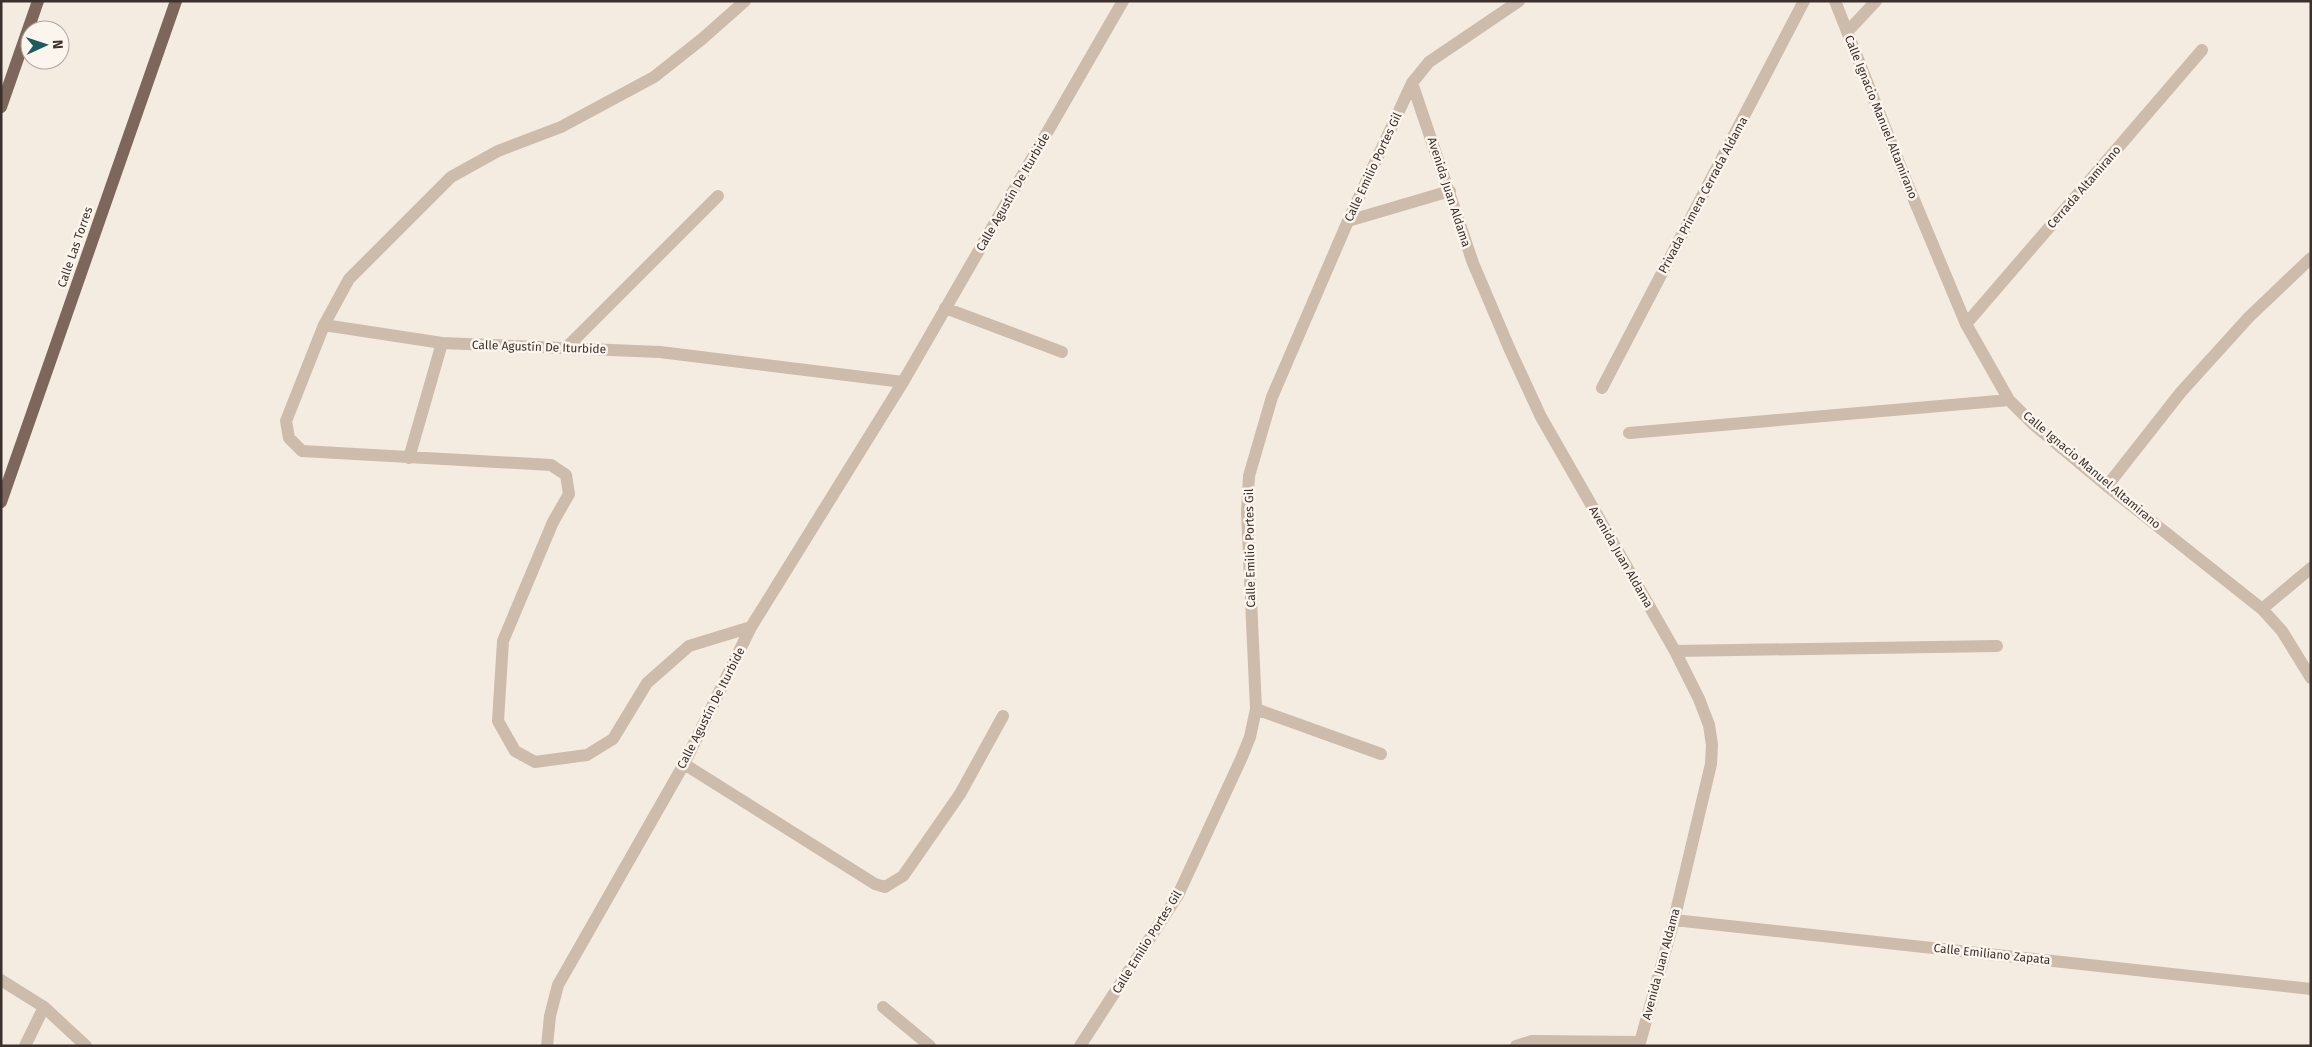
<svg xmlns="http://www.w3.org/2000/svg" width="2312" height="1047" viewBox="0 0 2312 1047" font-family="'Fira Sans',sans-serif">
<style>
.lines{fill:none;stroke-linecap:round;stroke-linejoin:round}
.minor{stroke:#cdbbac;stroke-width:12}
.major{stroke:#7d675c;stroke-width:12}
.labels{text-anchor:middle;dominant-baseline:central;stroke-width:5;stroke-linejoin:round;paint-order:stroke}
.street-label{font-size:12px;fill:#3b302b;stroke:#fbf5ee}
</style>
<rect width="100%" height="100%" fill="#f4ebe1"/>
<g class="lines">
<!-- minor -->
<path class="minor" d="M745 1 702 39 654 77 561 127 498 151 451 177 349 279 324 325 286 421 289 438 302 451 551 465 566 475 569 494 553 522 503 641 498 721 515 751 535 762 587 755 613 739 647 683 689 646 751 627
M1835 1 1907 183 1966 324 2009 400 2033 424 2107 486 2262 609 2282 631 2311 678
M1848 31 1876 1
M1412 83 1473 263 1510 350 1541 417 1675 651 1699 699 1709 725 1712 745 1711 764 1674 920 1639 1046
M1348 221 1450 191
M945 308 1062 352
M1966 324 2202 50
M324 325 442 343 660 352 903 382
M566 348 718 196
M1602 388 1804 1
M1629 433 2009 400
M409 458 442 343
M2107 486 2181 392 2249 317 2311 258
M2262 609 2311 568
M1675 651 1997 646
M1256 709 1381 754
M684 764 875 884 885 887 903 876 926 843 960 794 1003 716
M1674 920 2311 989
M1 980 44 1007 86 1046
M883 1007 930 1046
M25 1046 44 1007
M547 1046 550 1016 558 985 684 764 751 627 903 382 1123 1
M1080 1046 1178 895 1242 757 1250 737 1256 709 1247 512 1249 476 1272 397 1348 221 1412 83 1429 62 1519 1
M1516 1046 1532 1041 1640 1042"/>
<!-- major -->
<path class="major" d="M1 107 38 1
M1 502 176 1"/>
</g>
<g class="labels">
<!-- street labels -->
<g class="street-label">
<text transform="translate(1881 117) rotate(68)">Calle Ignacio Manuel Altamirano</text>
<text transform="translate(1373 167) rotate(-65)">Calle Emilio Portes Gil</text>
<text transform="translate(2084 187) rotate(-49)">Cerrada Altamirano</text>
<text transform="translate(1013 192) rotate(-60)">Calle Agustín De Iturbide</text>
<text transform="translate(1449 192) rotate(72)">Avenida Juan Aldama</text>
<text transform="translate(1703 195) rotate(-62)">Privada Primera Cerrada Aldama</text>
<text transform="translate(75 247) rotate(-71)">Calle Las Torres</text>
<text transform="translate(539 347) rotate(2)">Calle Agustín De Iturbide</text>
<text transform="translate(2092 470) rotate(40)">Calle Ignacio Manuel Altamirano</text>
<text transform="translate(1250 548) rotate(-91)">Calle Emilio Portes Gil</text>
<text transform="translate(1621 557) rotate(60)">Avenida Juan Aldama</text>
<text transform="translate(711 708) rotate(-63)">Calle Agustín De Iturbide</text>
<text transform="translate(1147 942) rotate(-58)">Calle Emilio Portes Gil</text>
<text transform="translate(1992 954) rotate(6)">Calle Emiliano Zapata</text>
<text transform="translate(1661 964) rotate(-75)">Avenida Juan Aldama</text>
</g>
</g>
<!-- border -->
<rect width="2312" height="1047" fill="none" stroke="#3b302b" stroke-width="5"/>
<!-- north arrow -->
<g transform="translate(45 45) rotate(87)"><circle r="24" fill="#fbf5ee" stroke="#aea6a0"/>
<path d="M0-4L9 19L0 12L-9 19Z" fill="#1f5a5e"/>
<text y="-8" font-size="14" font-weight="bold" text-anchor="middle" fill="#3b302b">N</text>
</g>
</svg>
